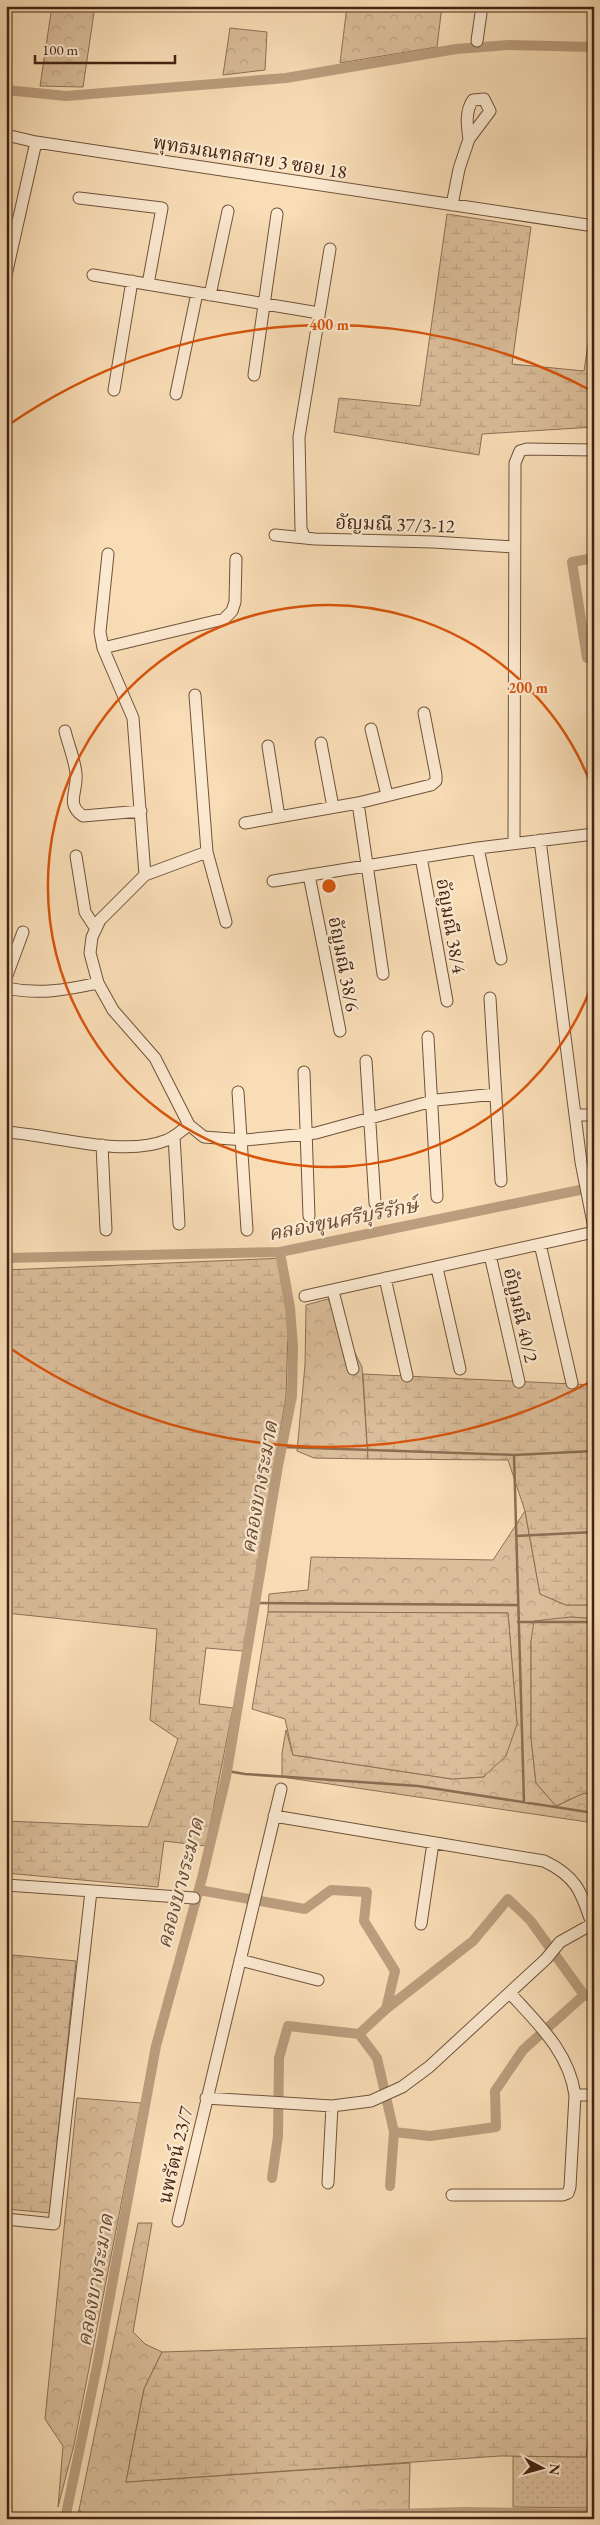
<svg xmlns="http://www.w3.org/2000/svg" width="600" height="2525" viewBox="0 0 600 2525" font-family="'EB Garamond','Noto Serif Thai',serif">
<style>
.grass{fill:url(#grass-dots);stroke:#8e7056}
.forest{fill:url(#forest-crowns);stroke:#8e7056}
.wetland{fill:url(#wetland-marsh);stroke:#8e7056}
.lines{fill:none;stroke-linecap:round;stroke-linejoin:round}
.stream{stroke:#8b6d52;stroke-width:2.5}
.canal{stroke:#bb9e7e;stroke-width:10}
.street-casing{stroke:#70523a;stroke-width:13}
.street{stroke:#fbe9d0;stroke-width:11}
.ring{fill:none;stroke:#d8540c;stroke-width:2.5}
.labels{text-anchor:middle;dominant-baseline:central;stroke-width:4.5;stroke-linejoin:round;paint-order:stroke}
.street-label{font-size:19px;fill:#432311;stroke:#fbe9d0}
.water-label{font-size:20px;font-style:italic;fill:#674832;stroke:#fbe9d0}
.centre{fill:#d8540c;stroke:#fbe9d0;stroke-width:2.5}
.ring-label{font-size:15px;text-anchor:middle;font-weight:bold;fill:#d8540c;stroke:#fbe9d0;stroke-width:4.5;stroke-linejoin:round;paint-order:stroke}
</style>
<defs>
<pattern id="grass-dots" width="8" height="8" patternUnits="userSpaceOnUse" patternTransform="scale(1.25)"><rect width="8" height="8" fill="#dabd9a"/><path d="M2 2h.1M6 6h.1" fill="none" stroke="#bca284" stroke-width="1.8" stroke-linecap="round"/></pattern>
<pattern id="forest-crowns" width="20" height="18" patternUnits="userSpaceOnUse" patternTransform="scale(1.25)"><rect width="20" height="18" fill="#dabd9a"/><path d="M2 6a3 3 0 1 1 6 0M12 15a3 3 0 1 1 6 0" fill="none" stroke="#bca284"/></pattern>
<pattern id="wetland-marsh" width="20" height="14" patternUnits="userSpaceOnUse" patternTransform="scale(1.25)"><rect width="20" height="14" fill="#dabd9a"/><path d="M1 5h8M5 5V1M11 12h8M15 12V8" fill="none" stroke="#bca284"/></pattern>
</defs>
<rect width="100%" height="100%" fill="#f9ddb6"/>
<filter id="stains"><feTurbulence type="fractalNoise" baseFrequency=".004" numOctaves="4"/><feColorMatrix values="0 0 0 0 .2 0 0 0 0 .09 0 0 0 0 .02 0 0 0 .5 -.17"/></filter>
<radialGradient id="worn" r=".72"><stop offset=".6" stop-color="#630" stop-opacity="0"/><stop offset="1" stop-color="#630" stop-opacity=".3"/></radialGradient>
<!-- grass -->
<path class="grass" d="M594 2385V2508L513 2507V2456L586 2457Z"/>
<!-- forest -->
<path class="forest" d="M52 6H95L83 87 40 86Z
M347 6H442L437 47 340 63Z
M230 28 267 32 265 70 223 75Z
M328 1299 362 1367 368 1459 314 1458 297 1451 305 1365 306 1305Z
M525 1511 540 1594 566 1605H594V1619L571 1617 531 1641V1738L536 1783 556 1806 584 1793 594 1794V1823L282 1777V1753L286 1730 293 1755 452 1779 484 1777 517 1724 508 1613 268 1612 269 1594 308 1590 311 1557 493 1560Z
M77 2098 141 2103 74 2445 58 2507 63 2446 45 2419Z
M138 2223H152L133 2332 145 2344 162 2352 144 2389 126 2482 410 2463 409 2510 89 2518 79 2510Z"/>
<!-- wetland -->
<path class="wetland" d="M447 214 531 227 512 364 584 371 594 304V427L482 434 479 455 334 432 339 398 420 406Z
M285 1258 288 1332 286 1397 243 1651 206 1648 199 1704 233 1708 206 1846 164 1841 158 1887 6 1873V1821L148 1827 178 1739 150 1720 157 1629 6 1613V1270Z
M363 1374 594 1385V1605H566L540 1594 525 1511 508 1460 368 1459Z
M268 1612 508 1613 517 1724 506 1756 483 1777 452 1779 293 1755 285 1719 252 1709Z
M571 1617 594 1619V1794L584 1793 556 1806 536 1783 531 1738V1641L534 1621Z
M13 1955 76 1961 50 2213 6 2209V1998H10Z
M594 2338V2385L586 2457 500 2456 126 2482 144 2389 162 2352Z
M79 2510 89 2518 378 2510V2519H76Z"/>
<g class="lines">
<!-- stream -->
<path class="stream" d="M282 1447 514 1455 594 1451
M514 1455 524 1802
M516 1536 594 1532
M255 1603 517 1605
M518 1622H594
M227 1771 245 1774 418 1786 594 1813"/>
<!-- canal -->
<path class="canal" d="M6 90 66 96 286 78 456 49 509 45 594 47
M587 658 572 562 594 558
M6 1258 280 1252 594 1187
M199 1890 305 1909 331 1890 367 1892 364 1921 395 1971 386 2009 359 2034 288 2026 279 2058 278 2136 272 2178
M386 2009 473 1941 508 1899 530 1920 584 1995 594 1998
M359 2034 377 2058 394 2132
M390 2186 394 2132 430 2136 496 2127 495 2091 523 2050 584 1995
M65 2519 98 2361 156 2046 202 1878 226 1777 278 1466 292 1396 293 1346 290 1308 280 1252
M221 2519 464 2512 594 2514"/>
<defs>
<path id="street" d="M477 41 482 6
M6 135 36 142
M79 198 162 208 148 284
M452 205 459 169 469 139 490 111 484 99 473 100C465 111 467 126 469 139
M6 275 36 142 594 226
M93 275 319 313
M210 295 228 211
M254 375 277 214
M114 390 132 281
M176 394 197 293
M275 535 315 539 433 542 514 547
M305 538 301 529 299 437 330 249
M108 554 100 632 103 648 133 718 145 875
M103 648 224 619 232 611 235 602 236 559
M195 695 207 852 226 922
M371 729 387 795
M65 731C68 744 75 760 76 774 78 791 65 804 83 816L141 811
M321 743 333 807
M268 746 279 817
M358 803 383 974
M245 823 358 803 431 785 436 781V775L424 713
M540 840 581 1162 594 1228
M514 843 515 463 520 451 527 449 594 450
M478 848 501 959
M207 852 145 875 100 920 92 937 90 953 98 983 113 1010 155 1058 189 1125 204 1137 245 1140 316 1133 436 1100 496 1094
M76 856 85 912 96 929
M421 857 447 1001
M309 875 340 1031
M273 881 478 848 594 834
M6 978 23 932
M6 988C39 995 66 990 98 983
M490 998 501 1181
M428 1037 437 1197
M366 1061 375 1203
M304 1072 309 1216
M238 1092 247 1230
M577 1115H594
M6 1132C53 1135 124 1158 167 1140 175 1137 182 1130 189 1125
M174 1136 179 1224
M102 1145 106 1230
M540 1244 572 1383
M490 1255 519 1382
M437 1268 460 1369
M385 1278 407 1376
M333 1291 353 1369
M305 1296 594 1232
M274 1816 544 1861C576 1876 581 1891 592 1924
M6 1885 194 1898
M421 1924 433 1843
M240 1960 318 1980
M575 2095H594
M206 2098 332 2106 371 2101 402 2087 429 2067 546 1959 560 1942 594 1923
M328 2183 332 2106
M452 2195H563L568 2193 570 2187 575 2095C569 2052 538 2024 510 1993
M6 2219 54 2224 91 1891
M178 2221 281 1789"/>
</defs>
<!-- street casing -->
<use href="#street" class="street-casing"/>
<!-- street -->
<use href="#street" class="street"/>
</g>
<!-- distance rings -->
<g class="ring">
<path d="M593 982A281 281 0 1 1 593 790"/>
<path d="M592 1381A561 561 0 0 1 7 1346M7 426A561 561 0 0 1 592 391"/>
</g>
<g class="labels">
<!-- street labels -->
<g class="street-label">
<text transform="translate(250 157) rotate(9)">พุทธมณฑลสาย 3 ซอย 18</text>
<text transform="translate(395 524) rotate(2)">อัญมณี 37/3-12</text>
<text transform="translate(451 926) rotate(80)">อัญมณี 38/4</text>
<text transform="translate(344 964) rotate(79)">อัญมณี 38/6</text>
<text transform="translate(521 1315) rotate(77)">อัญมณี 40/2</text>
<text transform="translate(175 2155) rotate(-77)">นพรัตน์ 23/7</text>
</g>
<!-- water labels -->
<g class="water-label">
<text transform="translate(343 1219) rotate(-11)">คลองขุนศรีบุรีรักษ์</text>
<text transform="translate(259 1487) rotate(-80)">คลองบางระมาด</text>
<text transform="translate(180 1883) rotate(-75)">คลองบางระมาด</text>
<text transform="translate(95 2280) rotate(-80)">คลองบางระมาด</text>
</g>
</g>
<circle cx="329" cy="886" r="8" class="centre"/>
<g class="ring-label">
<text x="329" y="330">400 m</text>
<text x="528" y="693">200 m</text>
</g>
<!-- margin -->
<rect width="600" height="2525" fill="none" stroke="#f9ddb6" stroke-width="25"/>
<rect x="8" y="8" width="585" height="2510" fill="none" stroke="#432311" stroke-width="2.5"/>
<rect x="12" y="12" width="575" height="2500" fill="none" stroke="#432311"/>
<!-- north arrow -->
<g transform="translate(542 2468) rotate(96)" stroke="#fbe9d0" stroke-width="4" paint-order="stroke">
<path d="M0-4L9 19L0 12L-9 19Z" fill="#432311"/>
<text y="-8" font-size="14" font-weight="bold" text-anchor="middle" fill="#432311">N</text>
</g>
<!-- scale -->
<path d="M35 55v8h140v-8" fill="none" stroke="#432311" stroke-width="2.5"/>
<text x="42" y="55" font-size="15" fill="#432311" stroke="#fbe9d0" stroke-width="4" paint-order="stroke">100 m</text>
<rect width="100%" height="100%" filter="url(#stains)"/>
<rect width="100%" height="100%" fill="url(#worn)"/>
</svg>
